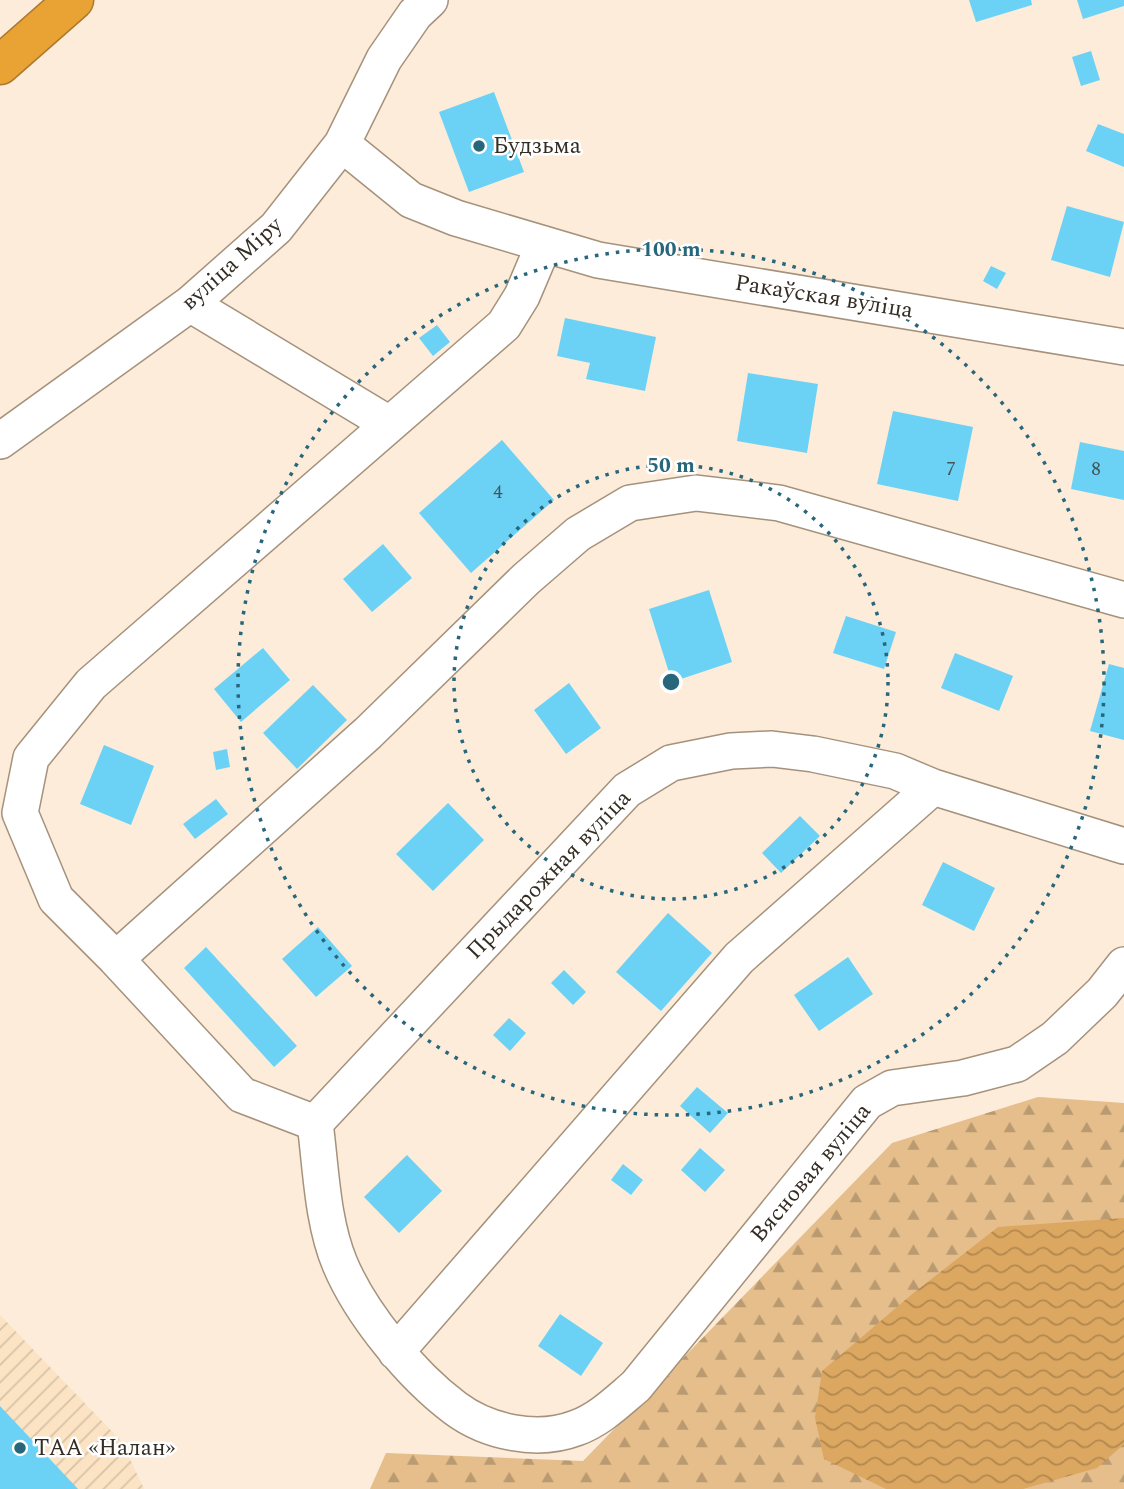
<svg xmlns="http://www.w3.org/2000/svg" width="1124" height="1489" viewBox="0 0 1124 1489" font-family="Spectral,serif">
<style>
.industrial{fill:url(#industrial-furrows)}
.forest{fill:url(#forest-firs)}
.water{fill:url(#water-waves)}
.building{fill:#6bd2f6}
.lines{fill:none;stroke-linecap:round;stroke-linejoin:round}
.minor-casing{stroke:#a5927c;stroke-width:38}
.highway-casing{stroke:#aa792e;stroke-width:41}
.minor{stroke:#fff;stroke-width:35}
.highway{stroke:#e9a234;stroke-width:38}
.ring{fill:none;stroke:#27667b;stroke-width:3.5;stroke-dasharray:3.5 7}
.poi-dot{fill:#27667b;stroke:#fff;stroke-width:2.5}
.labels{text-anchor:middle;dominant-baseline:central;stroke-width:5;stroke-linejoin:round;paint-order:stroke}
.number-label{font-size:19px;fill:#425658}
.poi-label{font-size:23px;fill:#342d23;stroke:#fff;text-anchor:start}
.street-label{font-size:23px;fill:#342d23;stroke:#fff}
.centre{fill:#27667b;stroke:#fff;stroke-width:3.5}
.ring-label{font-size:21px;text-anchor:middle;font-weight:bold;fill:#27667b;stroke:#fff;stroke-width:5;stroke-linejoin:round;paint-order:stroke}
</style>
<defs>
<pattern id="industrial-furrows" width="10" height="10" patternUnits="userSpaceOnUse" patternTransform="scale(1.75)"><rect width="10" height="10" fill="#fbe3c3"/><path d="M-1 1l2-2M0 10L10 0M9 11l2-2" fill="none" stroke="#d8c3a7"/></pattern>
<pattern id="forest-firs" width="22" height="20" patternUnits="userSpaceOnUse" patternTransform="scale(1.75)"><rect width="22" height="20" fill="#e5be8b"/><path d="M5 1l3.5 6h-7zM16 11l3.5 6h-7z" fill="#ba9b71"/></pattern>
<pattern id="water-waves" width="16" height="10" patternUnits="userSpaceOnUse" patternTransform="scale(1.75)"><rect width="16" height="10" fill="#dca760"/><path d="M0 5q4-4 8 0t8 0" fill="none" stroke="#b3884f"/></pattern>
</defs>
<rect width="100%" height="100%" fill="#fcecd9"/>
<!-- industrial -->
<path class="industrial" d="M0 1315 122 1442 144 1489H0Z"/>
<!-- forest -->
<path class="forest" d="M1038 1097 1124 1103V1489H370L386 1453 583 1461 892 1143Z"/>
<!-- water -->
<path class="water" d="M1124 1218V1444L1097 1468 1023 1489H886L824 1459 815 1418 822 1371 911 1295 998 1227Z"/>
<!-- building -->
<path class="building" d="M969 0H1031L1032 5 976 22Z
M1077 0H1124V6L1083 19Z
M1091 51 1100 80 1081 86 1072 57Z
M494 92 524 172 469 192 439 112Z
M1098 124 1124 134V167L1086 151Z
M1067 206 1124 222 1110 277 1051 260Z
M991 266 1006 273 997 289 983 281Z
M565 318 656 337 645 391 586 379 590 363 557 356Z
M437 325 450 342 433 356 419 338Z
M748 373 818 384 807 453 737 441Z
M893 411 973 427 958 501 877 484Z
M502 440 554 500 471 573 419 513Z
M1080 442 1124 451V500L1071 489Z
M383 544 412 578 372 612 343 579Z
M709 590 732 662 672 682 649 609Z
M846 616 896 632 884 669 833 653Z
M263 648 290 680 241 722 214 689Z
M955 653 1013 676 999 711 941 688Z
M1109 664 1124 668V740L1090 731Z
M569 683 601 728 566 754 534 710Z
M313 685 347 720 297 769 263 733Z
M104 745 154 766 131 825 80 804Z
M227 749 230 767 216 770 213 752Z
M216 799 228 814 195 839 183 824Z
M448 803 484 840 433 891 396 854Z
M800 816 820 836 781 873 762 853Z
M943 862 995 888 974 931 922 905Z
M668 913 712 953 661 1011 616 972Z
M318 927 352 966 316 997 282 959Z
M206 947 297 1046 274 1067 184 968Z
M848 957 873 994 819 1031 794 995Z
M564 970 586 992 573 1005 551 983Z
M509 1018 526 1033 510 1051 493 1035Z
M697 1087 728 1113 710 1133 680 1106Z
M700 1148 725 1170 705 1192 681 1170Z
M407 1155 442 1191 399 1233 364 1197Z
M623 1164 643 1180 631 1195 611 1180Z
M560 1314 603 1343 581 1376 538 1346Z
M0 1406 78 1489H0Z"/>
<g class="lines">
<defs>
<path id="minor" d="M342 144 411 200 456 218 598 260 1124 347
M544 244 522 296 504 325 91 684 31 758 20 813 56 899 116 959 242 1095 315 1123C321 1168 322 1221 340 1264 361 1314 411 1375 455 1408 487 1432 537 1443 576 1428 599 1420 617 1402 636 1386L867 1102 892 1088 963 1078 1017 1064 1055 1038 1102 993 1124 965
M190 304 389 424
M0 441 190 304 276 228 342 144 384 59 415 14 430 0
M116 959 368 733 526 579 578 534 630 503 696 493 779 503 1124 600
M315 1123 627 790 671 763 731 751 772 749 813 754 895 771 933 787 1124 846
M396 1352 739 958 933 787"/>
<path id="highway" d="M0 65 74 0"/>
</defs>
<!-- minor casing -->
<use href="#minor" class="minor-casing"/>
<!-- highway casing -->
<use href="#highway" class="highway-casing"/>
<!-- minor -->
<use href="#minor" class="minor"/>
<!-- highway -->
<use href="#highway" class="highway"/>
</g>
<!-- distance rings -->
<g class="ring">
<circle cx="671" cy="682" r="217"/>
<circle cx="671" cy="682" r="433"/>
</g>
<!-- markers -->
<g class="poi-dot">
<circle cx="479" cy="146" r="7"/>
<circle cx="20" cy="1448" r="7"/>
</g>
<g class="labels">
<!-- number labels -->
<g class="number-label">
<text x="951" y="469">7</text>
<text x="1096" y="469">8</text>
<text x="498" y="492">4</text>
</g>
<!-- poi labels -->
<g class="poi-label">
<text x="493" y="146">Будзьма</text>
<text x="34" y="1448">ТАА «Налан»</text>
</g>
<!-- street labels -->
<g class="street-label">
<text transform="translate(232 264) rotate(-42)">вуліца Міру</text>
<text transform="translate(824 297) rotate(9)">Ракаўская вуліца</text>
<text transform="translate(549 875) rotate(-46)">Прыдарожная вуліца</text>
<text transform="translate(811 1173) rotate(-50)">Вясновая вуліца</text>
</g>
</g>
<circle cx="671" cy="682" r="10" class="centre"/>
<g class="ring-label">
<text x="671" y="256">100 m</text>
<text x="671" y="472">50 m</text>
</g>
</svg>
